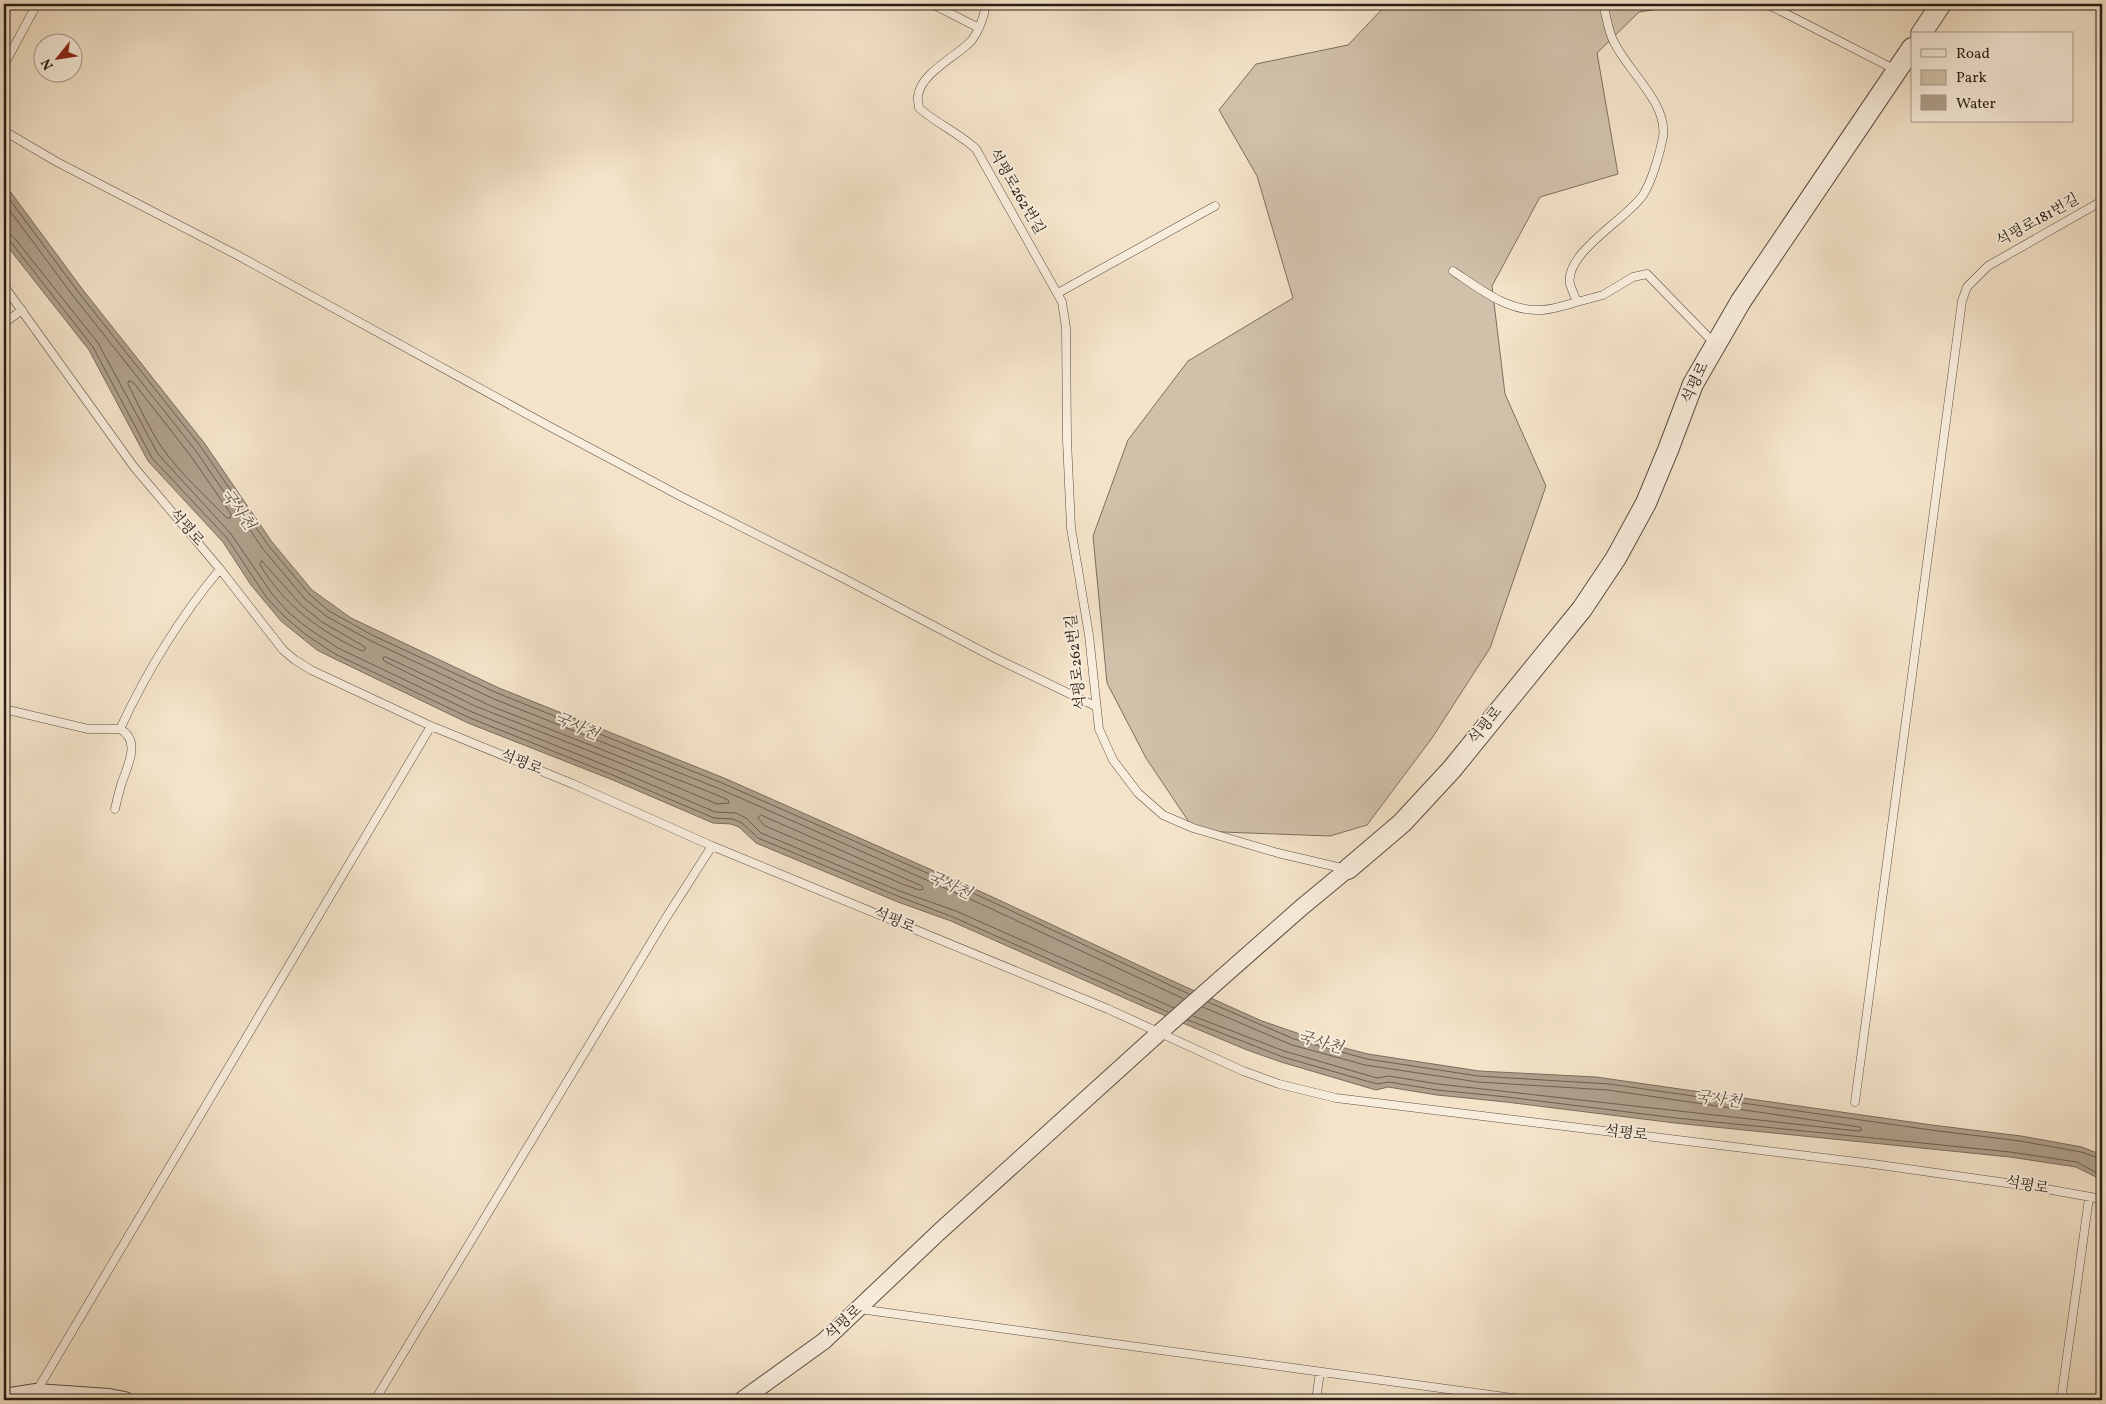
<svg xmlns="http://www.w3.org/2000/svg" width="2106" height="1404" viewBox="0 0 2106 1404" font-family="Vollkorn,'Noto Serif KR',serif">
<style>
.green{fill:#d1c1aa;stroke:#7c6f60}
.water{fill:#afa08c;stroke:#796c5c}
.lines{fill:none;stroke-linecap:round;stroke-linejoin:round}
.shore{stroke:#6c5e50;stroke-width:1}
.service-casing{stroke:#5b4e42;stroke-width:9}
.minor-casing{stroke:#5b4e42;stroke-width:18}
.tertiary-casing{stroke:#5b4e42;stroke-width:22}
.service{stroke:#f8eddc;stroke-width:8}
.minor{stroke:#f8eddc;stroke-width:16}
.tertiary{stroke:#f8eddc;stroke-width:20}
.labels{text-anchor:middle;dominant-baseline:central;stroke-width:4;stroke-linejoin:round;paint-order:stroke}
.street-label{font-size:15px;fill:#281d15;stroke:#f8eddc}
.water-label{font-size:16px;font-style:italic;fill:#5e5145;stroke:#f8eddc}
</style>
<rect width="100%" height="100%" fill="#f4e3c9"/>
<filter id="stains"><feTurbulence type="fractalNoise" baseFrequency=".004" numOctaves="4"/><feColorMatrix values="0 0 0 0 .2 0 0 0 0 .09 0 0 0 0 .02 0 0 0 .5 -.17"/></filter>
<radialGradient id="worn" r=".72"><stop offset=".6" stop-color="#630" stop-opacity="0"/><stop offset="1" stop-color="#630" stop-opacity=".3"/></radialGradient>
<!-- green -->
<path class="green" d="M1387 4H1691L1639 12 1597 53 1618 174 1540 197 1492 286 1505 394 1546 486 1490 648 1432 738 1367 825 1330 836 1195 831 1146 758 1107 683 1093 536 1128 440 1188 361 1293 298 1257 176 1219 110 1256 64 1348 45Z"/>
<!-- water -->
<path class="water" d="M4 183 83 290 205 444 272 542 312 590 351 618 499 688 724 778 986 894 1166 978 1262 1021 1329 1044 1368 1054 1479 1071 1596 1077 1932 1125 2021 1136 2082 1147 2102 1155V1183L2096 1177 2076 1167 2010 1157 1675 1123 1506 1102 1437 1095 1388 1087 1376 1090 1281 1062 1247 1050 1147 1008 951 921 898 902 756 843 739 827 731 824 713 823 613 780 468 723 333 658 317 650 281 621 251 585 223 542 148 461 89 350 4 242Z"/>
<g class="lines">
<!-- shore -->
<path class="shore" d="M4 192 79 293 201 447 268 545 309 594 329 611 372 635 497 693 722 783 984 898 1189 994
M4 203 74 297 196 451 263 549 304 598 326 616 369 640 494 699 720 789 981 904 1184 999
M4 233 10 234 16 240 98 343 158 454 231 534 272 594 289 613 309 629 338 648 472 712 617 770 715 812 736 813 746 818 761 833 902 892 956 911 1174 1008
M4 240 10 241 93 347 152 458 227 538 267 598 285 617 305 634 335 654 470 718 615 776 714 818 733 819 742 823 758 838 900 897 953 917 1168 1012
M129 381 133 382 190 455 231 514 230 518H227C205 496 181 474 163 449 149 429 139 406 128 384Z
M262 561 301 605 322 622 365 647V650L362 651C321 632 284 605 260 565Z
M386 657 491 706 717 795 728 800 729 803 717 804 620 763 475 706 384 661 383 658Z
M761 815 922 886 923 889 920 890 905 885 765 826 758 818Z
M1208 1002 1294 1039 1367 1059 1478 1076 1609 1084 1931 1130 2020 1141 2081 1152 2102 1159
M1193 1016 1284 1051 1377 1078 1389 1076 1438 1084 1857 1131 1862 1130 1860 1127 1608 1090 1478 1082 1365 1065 1292 1045 1203 1007
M1188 1020 1283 1057 1377 1084 1389 1082 1437 1090 1507 1097 1676 1118 2010 1152 2077 1162 2102 1176"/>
<defs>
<path id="service" d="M932 4 979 28
M986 4C984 17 980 29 972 40 958 56 921 72 918 96 917 99 919 104 919 108 937 124 959 133 976 149L1062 302 1066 328 1067 440 1071 528 1089 635 1099 729 1113 760 1138 793 1163 815 1193 828 1278 853 1346 869
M1603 4C1607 17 1608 33 1615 44 1629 72 1668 104 1663 137 1660 153 1652 181 1643 195 1627 219 1564 253 1570 284 1572 290 1575 297 1577 302L1603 295 1633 277 1647 274 1715 344
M1767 4 1896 70
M4 65 37 4
M4 131 57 162 237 255 545 424 682 497 839 576 993 657 1095 706
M1453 271C1480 289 1508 312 1542 310 1554 309 1566 305 1577 302
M4 286 134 467 220 569 283 650 295 660 311 670 431 726 573 784 712 846 1108 1009 1243 1071 1279 1084 1336 1098 1873 1164 2035 1187 2102 1199
M1058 293 1215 206
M4 323 22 310
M4 709 88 729H120C146 673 181 616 220 569
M115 809C117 800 119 791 122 782 128 765 141 740 120 729
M1855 1102 1962 301 1967 287 1988 266 2102 201
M859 1309 1528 1400
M36 1392 431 726
M375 1400 664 921 712 846
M1316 1400 1320 1372
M2061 1400 2089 1198"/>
<path id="minor" d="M4 1397 36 1392 109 1397 125 1400
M742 1400 824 1341 939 1232 1159 1033 1302 907 1348 869"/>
<path id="tertiary" d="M1921 34 1941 4
M1348 869 1402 823 1452 769 1582 609 1616 558 1646 503 1668 450 1693 384 1741 301 1912 48"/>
</defs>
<!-- service casing -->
<use href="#service" class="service-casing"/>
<!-- minor casing -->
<use href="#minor" class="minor-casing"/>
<!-- tertiary casing -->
<use href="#tertiary" class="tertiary-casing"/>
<!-- service -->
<use href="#service" class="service"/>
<!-- minor -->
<use href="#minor" class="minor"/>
<!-- tertiary -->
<use href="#tertiary" class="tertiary"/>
</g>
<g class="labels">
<!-- street labels -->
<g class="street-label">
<text transform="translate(1016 192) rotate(60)">석평로262번길</text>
<text transform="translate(2038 221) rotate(-29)">석평로181번길</text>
<text transform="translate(1696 383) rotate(-65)">석평로</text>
<text transform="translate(186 528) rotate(49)">석평로</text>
<text transform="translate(1077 662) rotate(-96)">석평로262번길</text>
<text transform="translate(1486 726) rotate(-51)">석평로</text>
<text transform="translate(521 763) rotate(22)">석평로</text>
<text transform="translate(894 921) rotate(23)">석평로</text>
<text transform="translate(1626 1134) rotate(7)">석평로</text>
<text transform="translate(2027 1186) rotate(10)">석평로</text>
<text transform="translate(844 1323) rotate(-42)">석평로</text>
</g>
<!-- water labels -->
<g class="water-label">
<text transform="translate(237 510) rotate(54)">국사천</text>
<text transform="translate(576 727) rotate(23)">국사천</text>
<text transform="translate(949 886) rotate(24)">국사천</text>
<text transform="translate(1320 1043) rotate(16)">국사천</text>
<text transform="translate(1718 1100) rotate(7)">국사천</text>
</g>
</g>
<!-- margin -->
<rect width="2106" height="1404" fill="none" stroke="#f4e3c9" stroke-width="20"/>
<rect x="5" y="5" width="2096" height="1394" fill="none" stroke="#281d15" stroke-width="2.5"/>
<rect x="10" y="10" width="2086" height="1384" fill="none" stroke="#281d15"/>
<!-- legend -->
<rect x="1911" y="32" width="162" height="90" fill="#f8eddc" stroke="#a59a8c"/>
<rect x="1921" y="49" width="25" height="8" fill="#f8eddc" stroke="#a59a8c"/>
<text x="1956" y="58" font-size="15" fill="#281d15">Road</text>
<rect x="1921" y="70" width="25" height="15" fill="#d1c1aa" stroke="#a59a8c"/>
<text x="1956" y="82" font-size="15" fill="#281d15">Park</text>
<rect x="1921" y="95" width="25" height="15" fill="#afa08c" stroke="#a59a8c"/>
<text x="1956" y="108" font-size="15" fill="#281d15">Water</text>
<!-- north arrow -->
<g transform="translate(58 58) rotate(240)"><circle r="24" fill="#f8eddc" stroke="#a59a8c"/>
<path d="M0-4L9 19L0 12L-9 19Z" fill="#8f2418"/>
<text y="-8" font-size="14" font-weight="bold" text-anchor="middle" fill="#281d15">N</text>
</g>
<rect width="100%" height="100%" filter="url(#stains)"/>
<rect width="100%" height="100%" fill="url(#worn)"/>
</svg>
